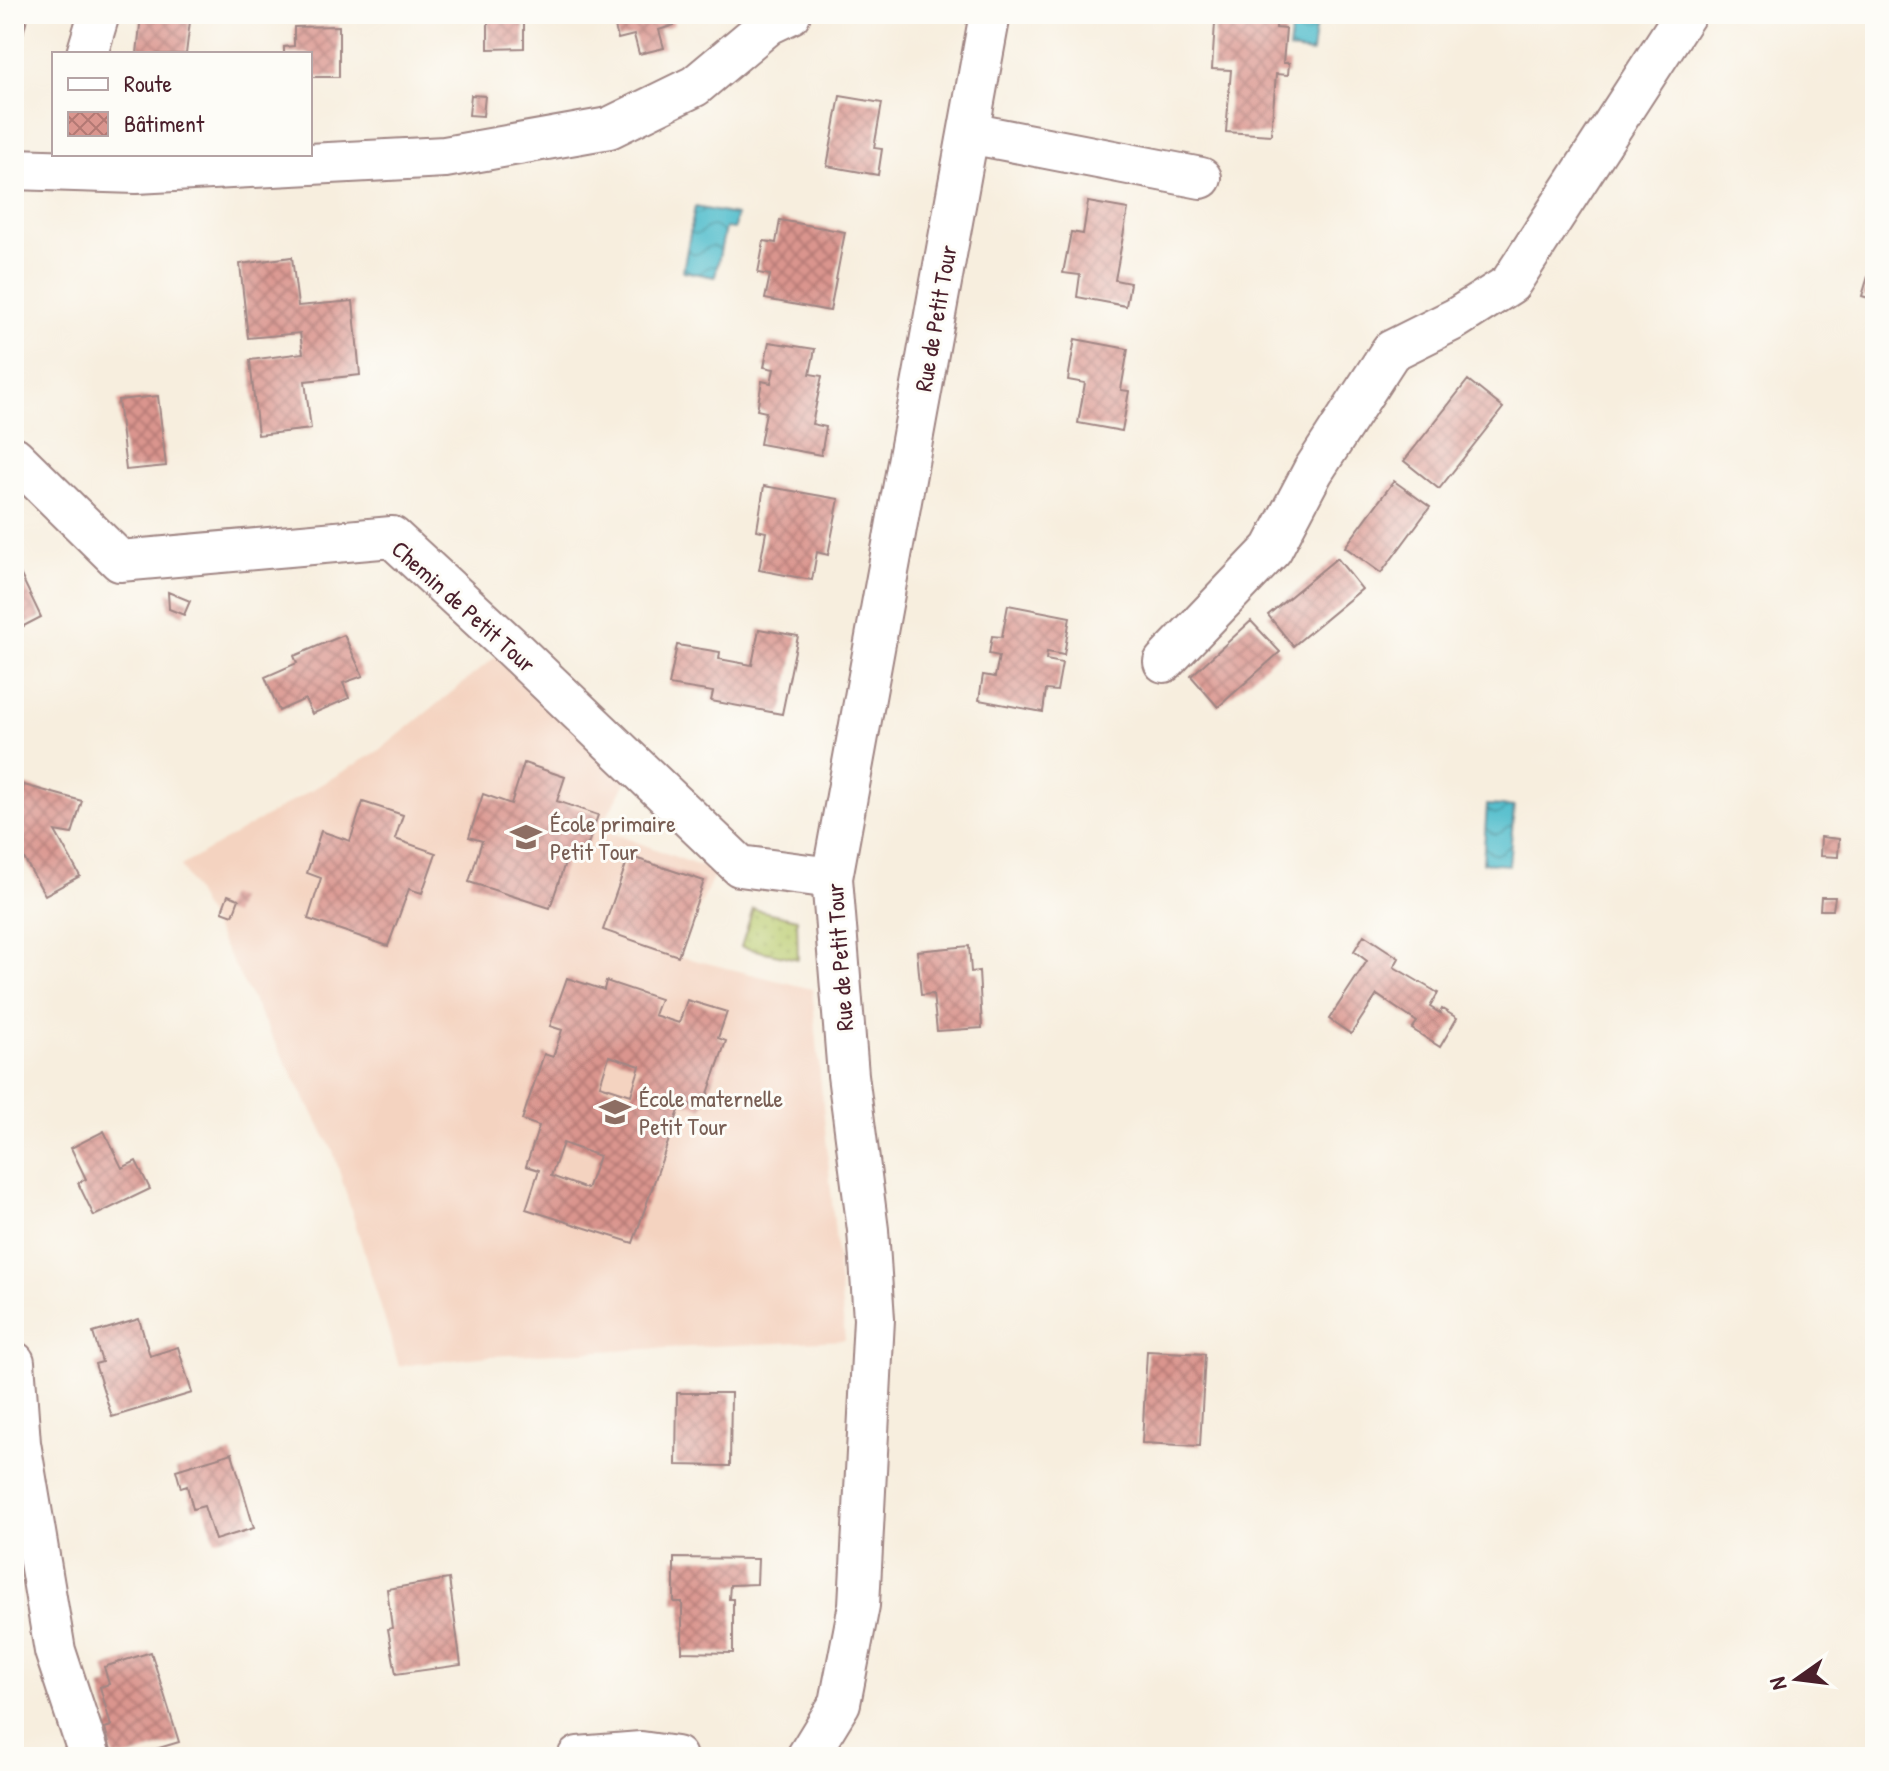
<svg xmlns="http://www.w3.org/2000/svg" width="1889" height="1771" viewBox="0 0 1889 1771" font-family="'Patrick Hand',sans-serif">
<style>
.built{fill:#f4d3c0}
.grass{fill:url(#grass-dots);stroke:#82754c;stroke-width:2}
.water{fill:url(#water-waves);stroke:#4e6e7c;stroke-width:2}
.building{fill:url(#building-cross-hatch);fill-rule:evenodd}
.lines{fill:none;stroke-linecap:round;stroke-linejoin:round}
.minor-casing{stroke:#a08684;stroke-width:44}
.minor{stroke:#fff;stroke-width:40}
.labels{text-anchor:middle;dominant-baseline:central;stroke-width:6;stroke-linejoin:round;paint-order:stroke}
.street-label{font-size:24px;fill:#4a1f2b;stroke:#fdfcf7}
.education-label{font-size:24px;fill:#785e54;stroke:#fdfcf7;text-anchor:start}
</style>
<defs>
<pattern id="grass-dots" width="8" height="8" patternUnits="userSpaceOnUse" patternTransform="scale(2)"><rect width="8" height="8" fill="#b9cb6e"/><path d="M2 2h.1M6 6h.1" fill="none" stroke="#a1ae5f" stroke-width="1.8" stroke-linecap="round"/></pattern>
<pattern id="water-waves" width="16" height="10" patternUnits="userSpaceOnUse" patternTransform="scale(2)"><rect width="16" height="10" fill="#51bdcc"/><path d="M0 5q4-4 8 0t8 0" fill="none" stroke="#4599a6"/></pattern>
<pattern id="building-cross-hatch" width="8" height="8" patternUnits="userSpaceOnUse" patternTransform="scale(2)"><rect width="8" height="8" fill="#da958e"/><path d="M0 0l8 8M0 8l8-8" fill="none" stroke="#b37974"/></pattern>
</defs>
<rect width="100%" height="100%" fill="#fdfcf7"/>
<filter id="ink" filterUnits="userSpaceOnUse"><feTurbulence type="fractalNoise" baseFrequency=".0125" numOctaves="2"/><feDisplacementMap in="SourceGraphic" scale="16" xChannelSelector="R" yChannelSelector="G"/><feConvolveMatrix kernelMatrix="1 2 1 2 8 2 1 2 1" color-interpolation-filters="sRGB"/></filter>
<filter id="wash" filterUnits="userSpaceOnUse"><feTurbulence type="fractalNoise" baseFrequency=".006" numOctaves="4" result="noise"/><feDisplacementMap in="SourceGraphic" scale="32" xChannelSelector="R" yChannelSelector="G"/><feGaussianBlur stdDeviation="1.8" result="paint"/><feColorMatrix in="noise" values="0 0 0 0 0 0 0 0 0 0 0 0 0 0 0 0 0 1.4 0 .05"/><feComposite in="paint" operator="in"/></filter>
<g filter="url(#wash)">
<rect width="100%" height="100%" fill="#f7eede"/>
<!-- built -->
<path class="built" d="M508 644 636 765 600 828 715 872 678 956 812 989 845 1340 490 1356 399 1366 333 1151 181 866 380 750 494 658Z"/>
<!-- grass -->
<path class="grass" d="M753 909 797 919 798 959 741 947Z"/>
<!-- water -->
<path class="water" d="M1293 14H1317L1312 53 1289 50Z
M695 207 736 215 734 229 725 228 715 277 683 271Z
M1487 805 1514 807 1509 865 1483 863Z"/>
<g id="blocks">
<!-- building -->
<path class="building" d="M14 14H28L15 67H14Z
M488 14H524V48L488 49Z
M612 14H671L674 25 659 30 664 48 639 54 634 35 618 39Z
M1244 14H1277L1276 28 1286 29 1283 63H1289L1288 75 1276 74 1271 135 1226 132 1231 70 1212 69 1215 23 1243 25Z
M141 15 190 21 186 54H137Z
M339 26V77H310V54H284V47L294 46V27Z
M471 95 485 96 483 116 469 115Z
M840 96 882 103 874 148 882 149 878 175 827 166Z
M1088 202 1128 209 1115 280 1130 283 1126 306 1077 297 1080 275 1063 273 1071 232 1083 234Z
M780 220 845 232 830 311 765 299 770 275 758 273 764 241 776 243Z
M292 257 298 306 353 301 360 375 305 381 311 429 258 435 250 360 303 353 300 333 248 338 240 264Z
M1874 257H1875V300L1862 296Z
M1075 339 1128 349 1121 390 1129 391 1122 431 1078 423 1085 383 1068 380Z
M769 342 815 349 810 374 822 376 812 424 826 427 821 455 760 444 766 412 757 410 762 381 771 383 774 369 764 367Z
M1468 380 1503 408 1439 489 1404 461Z
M158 396 166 466 126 470 118 400Z
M1394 481 1430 507 1381 573 1345 547Z
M764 486 839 499 828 555 817 552 812 580 759 570 766 532 757 530Z
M1337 558 1362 589 1293 646 1268 615Z
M16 565 41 617 14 631V566Z
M168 592 190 601 184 615 169 609Z
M1008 605 1070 617 1064 655 1047 652 1046 660 1062 663 1057 691 1046 690 1043 712 979 700 983 675 995 677 999 656 989 654 992 636 1002 637Z
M1251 621 1280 652 1218 707 1191 676Z
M759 629 798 636 782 714 711 701 713 692 669 685 677 645 720 652 719 659 752 665Z
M344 635 363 676 343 683 349 698 312 714 305 699 279 711 265 677 297 663 294 656Z
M524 763 565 777 557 801 598 815 584 856 569 851 550 908 469 882 482 841 469 837 483 794 511 804Z
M24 785 82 801 72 834 55 831 80 876 45 895 14 841V819Z
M363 802 403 815 395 839 436 853 422 893 409 889 388 946 308 919 321 878 307 873 321 831 350 841Z
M1821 837 1839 839 1838 857 1820 856Z
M629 856 704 881 678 956 603 930Z
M228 895 239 899 233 915 222 911Z
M1821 897H1835L1833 910H1820Z
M1364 935 1399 958 1394 967 1438 993 1430 1007 1440 1013 1442 1009 1457 1018 1440 1047 1412 1029 1417 1022 1377 995 1351 1034 1329 1019 1367 961 1354 951Z
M969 946 971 972 979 971 982 1028 937 1031 933 994 921 995 917 951Z
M567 978 604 990 606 981 660 999 654 1015 679 1023 687 1000 727 1012 718 1038 726 1041 703 1108 682 1102 633 1243 526 1209 539 1170 526 1166 539 1126 522 1120 544 1054 553 1057 562 1030 550 1026ZM609 1056 640 1066 631 1095 600 1085ZM563 1143 599 1156 587 1189 551 1176Z
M104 1131 122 1168 136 1161 150 1189 94 1216 78 1183 86 1179 71 1148Z
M139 1319 150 1356 178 1347 192 1393 112 1417 95 1364 102 1362 93 1333Z
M1147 1351 1205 1354 1200 1446 1142 1443Z
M677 1393H731L730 1466 676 1465Z
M232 1453 254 1528 215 1540 204 1506 193 1509 187 1486 181 1488 176 1470Z
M674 1558 758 1559 757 1584 730 1585 729 1599H733V1653L682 1652V1602H674Z
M449 1579 461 1665 396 1674 388 1629 392 1628 387 1589Z
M151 1652 179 1742 129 1757H113L105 1728 111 1726 100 1687 109 1684 104 1667Z"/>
</g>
</g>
<g filter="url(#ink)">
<use href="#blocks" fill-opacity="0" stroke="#a08684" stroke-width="2"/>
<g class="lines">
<defs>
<path id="minor" d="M87 54 99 14
M969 133 1201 178
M14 169 136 173 445 157 609 128 695 86 769 24 790 14
M14 457 120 561 392 537 508 644 740 866 832 878
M1164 662 1272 549 1313 471 1391 351 1455 319 1510 284 1685 14
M14 1362 20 1443 55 1651 90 1757
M578 1757 641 1752 676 1757
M807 1757 840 1703 859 1605 874 1319 868 1230 848 1075 832 878 990 14"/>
</defs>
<!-- minor casing -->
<use href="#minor" class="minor-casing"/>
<!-- minor -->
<use href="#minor" class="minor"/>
</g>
</g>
<!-- icons -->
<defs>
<symbol id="school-bare" viewBox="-9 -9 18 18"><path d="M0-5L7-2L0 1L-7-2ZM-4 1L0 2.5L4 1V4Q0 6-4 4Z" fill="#8d6e63" stroke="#fdfcf7" stroke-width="2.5" paint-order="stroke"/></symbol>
</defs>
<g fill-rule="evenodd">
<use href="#school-bare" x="504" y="815" width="44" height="44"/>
<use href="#school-bare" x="593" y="1090" width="44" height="44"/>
</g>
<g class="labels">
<!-- street labels -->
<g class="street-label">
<text transform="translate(935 318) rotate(-80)">Rue de Petit Tour</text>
<text transform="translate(464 606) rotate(42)">Chemin de Petit Tour</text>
<text transform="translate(839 957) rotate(-94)">Rue de Petit Tour</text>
</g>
<!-- education labels -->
<g class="education-label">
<text x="550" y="823">École primaire<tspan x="550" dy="28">Petit Tour</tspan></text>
<text x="639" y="1098">École maternelle<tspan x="639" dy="28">Petit Tour</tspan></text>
</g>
</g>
<!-- margin -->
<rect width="1889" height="1771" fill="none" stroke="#fdfcf7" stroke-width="48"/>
<!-- legend -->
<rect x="52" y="52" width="260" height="104" fill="#fdfcf7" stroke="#b5a4a5" stroke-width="2"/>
<rect x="68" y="78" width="40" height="12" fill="#ffffff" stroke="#b5a4a5" stroke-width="2"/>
<text x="124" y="92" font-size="24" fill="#4a1f2b">Route</text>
<rect x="68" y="112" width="40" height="24" fill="url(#building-cross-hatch)" stroke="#b5a4a5" stroke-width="2"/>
<text x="124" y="132" font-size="24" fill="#4a1f2b">Bâtiment</text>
<!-- north arrow -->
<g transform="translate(1797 1679) rotate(256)" stroke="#fdfcf7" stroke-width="6" paint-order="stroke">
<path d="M0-6L14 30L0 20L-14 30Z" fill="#4a1f2b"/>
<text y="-12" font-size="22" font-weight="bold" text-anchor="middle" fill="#4a1f2b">N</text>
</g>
</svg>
